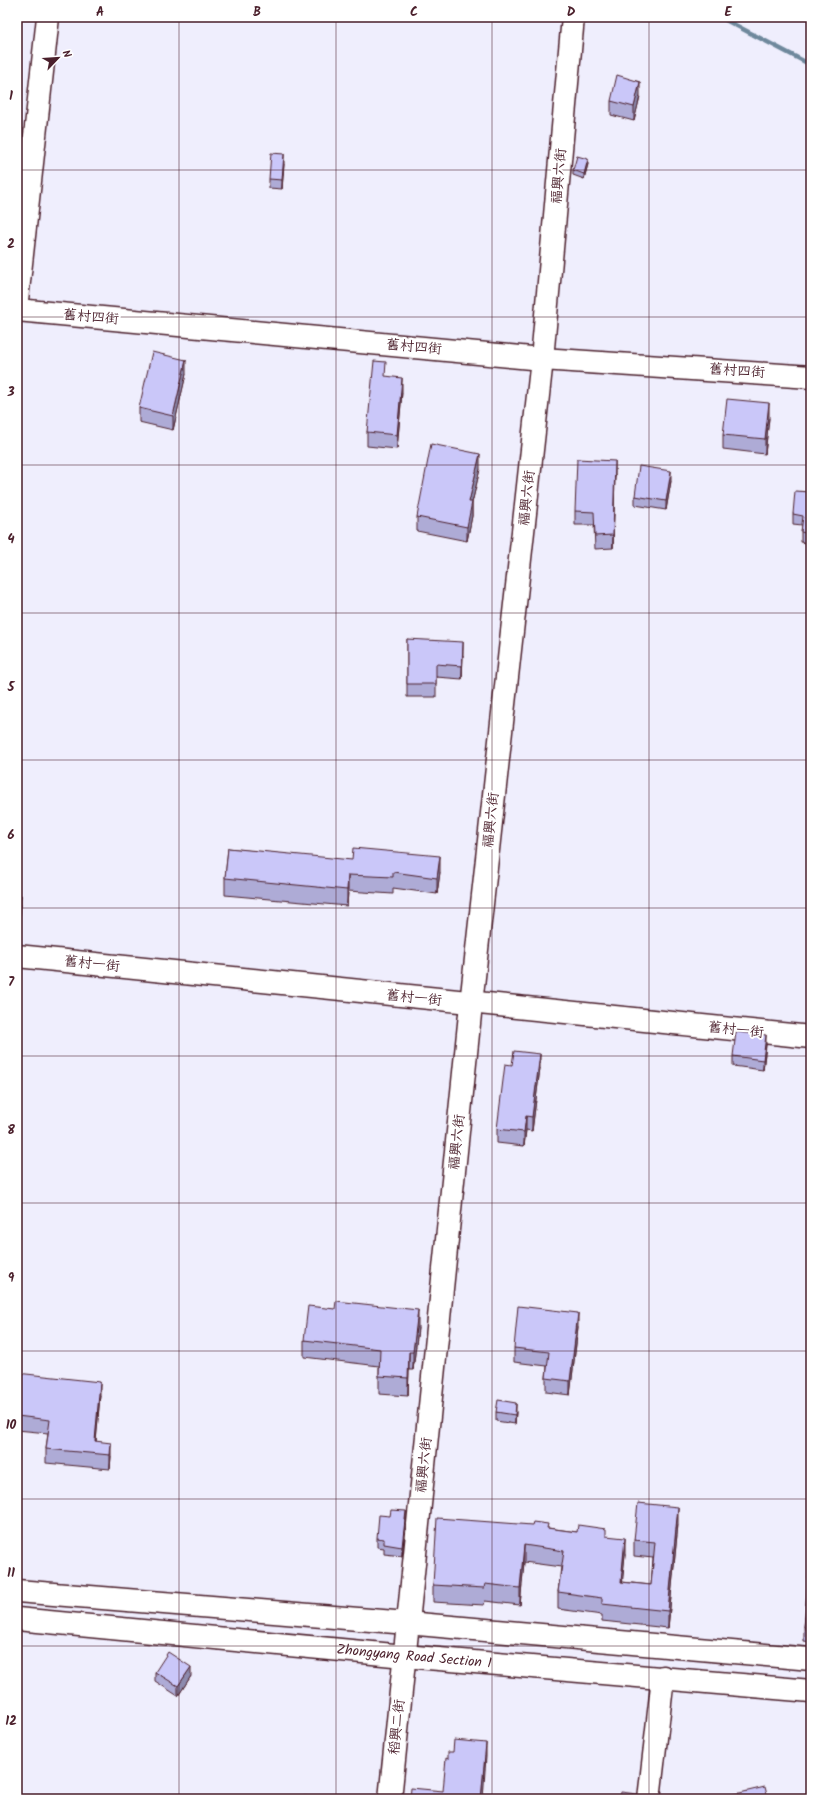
<svg xmlns="http://www.w3.org/2000/svg" width="828" height="1816" viewBox="0 0 828 1816" font-family="Kalam,'LXGW WenKai TC',sans-serif">
<style>
.lines{fill:none;stroke-linecap:round;stroke-linejoin:round}
.stream{stroke:#6e889c;stroke-width:4.5}
.minor-casing{stroke:#4a1f2b;stroke-width:25}
.minor{stroke:#fff;stroke-width:22}
.wall{fill:#aeabd6;stroke:#4a1f2b}
.shaded-wall{fill:#8d8bae;stroke:#4a1f2b}
.building{fill:#cac7f9;stroke:#4a1f2b}
.grid{fill:none;stroke:#4a1f2b;stroke-width:1;stroke-opacity:0.55}
.labels{text-anchor:middle;dominant-baseline:central;stroke-width:4;stroke-linejoin:round;paint-order:stroke}
.street-label{font-size:14px;fill:#4a1f2b;stroke:#fff}
.neatline{fill:none;stroke:#4a1f2b;stroke-width:1.5}
.grid-label{font-size:13px;text-anchor:middle;font-weight:bold;fill:#4a1f2b}
</style>
<rect width="100%" height="100%" fill="#efeefd"/>
<filter id="ink" filterUnits="userSpaceOnUse"><feTurbulence type="fractalNoise" baseFrequency=".025" numOctaves="2"/><feDisplacementMap in="SourceGraphic" scale="8" xChannelSelector="R" yChannelSelector="G"/><feConvolveMatrix kernelMatrix="1 2 1 2 8 2 1 2 1" color-interpolation-filters="sRGB"/></filter>
<g filter="url(#ink)">
<g class="lines">
<!-- stream -->
<path class="stream" d="M720 17 811 65"/>
<defs>
<g id="minor">
<path d="M17 300 48 17"/>
<path d="M17 310 542 359 811 377"/>
<path d="M17 956 811 1037"/>
<path d="M17 1591 407 1623 811 1659"/>
<path id="s1" d="M17 1619 404 1656 811 1691"/>
<path d="M390 1799 471 1004 542 359 573 17"/>
<path d="M649 1799 663 1677"/>
</g>
</defs>
<!-- minor casing -->
<use href="#minor" class="minor-casing"/>
<!-- minor -->
<use href="#minor" class="minor"/>
</g>
<!-- wall -->
<path class="wall" d="M640 96 634 121 611 115V101Z
M284 164 282 189 269 188V179Z
M588 164 584 179 573 175V170Z
M186 374 173 430 139 422V408Z
M386 377 402 392 397 449 367 446V432Z
M769 418 765 454 723 449V435Z
M480 469 472 503V516L467 541 417 531V517Z
M615 474 613 548 595 549 594 525H575V511Z
M671 481 666 510 635 505V496Z
M811 492V544L801 542V532L802 525 793 524V514Z
M407 639 463 655 462 679 436 677V697H407Z
M228 848 440 872 437 894 393 888V894L348 891 347 906 225 895V878Z
M17 895 21 905 18 927H17Z
M766 1045 763 1070 733 1066V1056Z
M540 1068 532 1131 526 1130 524 1146 497 1143V1129Z
M578 1327 570 1395 546 1392V1378L547 1366 514 1362V1348Z
M418 1328 413 1370H409L408 1396 379 1394V1366L304 1357V1340Z
M17 1373 100 1395 96 1441 111 1456 110 1469 46 1463V1449L48 1433 17 1430Z
M496 1412H516L515 1424 496 1421Z
M406 1521 402 1556 384 1554V1548L377 1547V1538Z
M678 1524 668 1628 602 1621V1615L558 1609V1592L561 1567 524 1562 520 1605 485 1601 484 1605 433 1602V1585L548 1528 606 1536 625 1554 622 1582 651 1585 653 1558 634 1556V1540Z
M811 1567V1642L804 1641V1627Z
M155 1672 191 1676 178 1696 155 1681Z"/>
<!-- shaded-wall -->
<path class="shaded-wall" d="M640 82V96L634 121V107Z
M284 154V164L282 189V180Z
M588 159V164L584 179V174Z
M186 360V374L173 430V416Z
M402 378V392L397 449V435Z
M769 403V418L765 454V439Z
M480 454V469L472 503V516L467 541V527L469 502Z
M615 461V474L613 548V535Z
M671 471V481L666 510V501Z
M463 642V655L462 679V666Z
M440 856V872L437 894V878Z
M348 875V891L347 906V890Z
M21 895V905L18 927V918Z
M766 1035V1045L763 1070V1060Z
M540 1054V1068L532 1131V1117Z
M526 1116V1130L524 1146V1132Z
M418 1310V1328L413 1370V1352Z
M578 1313V1327L570 1395V1381Z
M409 1352V1370L408 1396V1378Z
M100 1382V1395L95 1454V1441Z
M516 1403V1412L515 1424V1415Z
M111 1443V1456L110 1469V1455Z
M678 1507V1524L668 1628V1611Z
M406 1511V1521L402 1556V1547Z
M625 1538V1554L621 1599V1582Z
M524 1545V1562L520 1605V1588Z
M191 1667V1676L178 1696V1686Z
M486 1743V1757L483 1799H481Z"/>
<!-- building -->
<path class="building" d="M617 75 640 82 634 107 611 101Z
M271 153 284 154 282 180 269 179Z
M577 156 588 159 584 174 573 170Z
M152 352 186 360 173 416 139 408Z
M374 361 386 362 385 376 402 378 397 435 367 432Z
M727 399 769 403 765 439 723 435Z
M431 444 480 454 469 502H472L467 527 417 517Z
M577 459 615 461 613 535 595 536 594 512 575 511Z
M639 466 671 471 666 501 635 496Z
M795 491 811 492V534L801 532 803 516 793 514Z
M407 639 463 642 462 666 436 664V684H407Z
M228 848 352 860 353 848 440 856 437 878 393 872V877L348 875 347 890 225 878Z
M17 895H21L18 918H17Z
M736 1032 766 1035 763 1060 733 1056Z
M514 1051 540 1054 532 1117 526 1116 524 1132 497 1129 505 1064 512 1065Z
M336 1301 418 1310 413 1352H409L408 1378 379 1376 380 1349 304 1340 308 1306 335 1309Z
M518 1306 578 1313 570 1381 546 1378 549 1352 514 1348Z
M17 1373 100 1382 95 1441 111 1443 110 1455 46 1449 50 1420 17 1416Z
M498 1400 516 1403 515 1415 496 1412Z
M638 1503 678 1507 668 1611 602 1604V1598L558 1592 564 1551 524 1545 520 1588 485 1584 484 1588 433 1585 437 1518 532 1525 533 1522 548 1524 547 1528 577 1532 578 1525 606 1529V1536L625 1538 621 1582 651 1585 655 1542 634 1540Z
M391 1510 406 1511 402 1547 384 1544V1539L377 1538 379 1515 390 1516Z
M809 1567H811V1628L804 1627Z
M168 1652 191 1667 178 1686 155 1672Z
M454 1740 486 1743 481 1799H410L411 1788 443 1791 446 1758 448 1759V1752H453Z
M765 1787 768 1799H732L731 1795Z
M621 1792 637 1794 642 1799H620Z
M302 1796 338 1799H301Z"/>
</g>
<!-- grid -->
<path class="grid" d="M179 17V1799M336 17V1799M492 17V1799M649 17V1799M17 170H811M17 317H811M17 465H811M17 613H811M17 760H811M17 908H811M17 1056H811M17 1203H811M17 1351H811M17 1499H811M17 1646H811"/>
<g class="labels">
<!-- street labels -->
<g class="street-label">
<text transform="translate(559 176) rotate(-85)">福興六街</text>
<text transform="translate(91 317) rotate(5)">舊村四街</text>
<text transform="translate(414 347) rotate(5)">舊村四街</text>
<text transform="translate(737 371) rotate(4)">舊村四街</text>
<text transform="translate(527 498) rotate(-84)">福興六街</text>
<text transform="translate(491 820) rotate(-84)">福興六街</text>
<text transform="translate(92 964) rotate(6)">舊村一街</text>
<text transform="translate(414 998) rotate(6)">舊村一街</text>
<text transform="translate(736 1030) rotate(6)">舊村一街</text>
<text transform="translate(457 1142) rotate(-84)">福興六街</text>
<text transform="translate(424 1465) rotate(-84)">福興六街</text>
<text stroke="none"><textPath href="#s1" startOffset="399">Zhongyang Road Section 1</textPath></text>
<text transform="translate(397 1727) rotate(-84)">稻興二街</text>
</g>
</g>
<!-- margin -->
<rect width="828" height="1816" fill="none" stroke="#fff" stroke-width="44"/>
<!-- north arrow -->
<g transform="translate(58 58) rotate(65)" stroke="#ffffff" stroke-width="3" paint-order="stroke">
<path d="M0-3L7 15L0 10L-7 15Z" fill="#4a1f2b"/>
<text y="-6" font-size="11" font-weight="bold" text-anchor="middle" fill="#4a1f2b">N</text>
</g>
<rect x="22" y="22" width="784" height="1772" class="neatline"/>
<g class="grid-label">
<text x="100" y="16">A</text>
<text x="257" y="16">B</text>
<text x="414" y="16">C</text>
<text x="571" y="16">D</text>
<text x="728" y="16">E</text>
<text x="11" y="100">1</text>
<text x="11" y="248">2</text>
<text x="11" y="396">3</text>
<text x="11" y="543">4</text>
<text x="11" y="691">5</text>
<text x="11" y="839">6</text>
<text x="11" y="986">7</text>
<text x="11" y="1134">8</text>
<text x="11" y="1282">9</text>
<text x="11" y="1429">10</text>
<text x="11" y="1577">11</text>
<text x="11" y="1725">12</text>
</g>
</svg>
